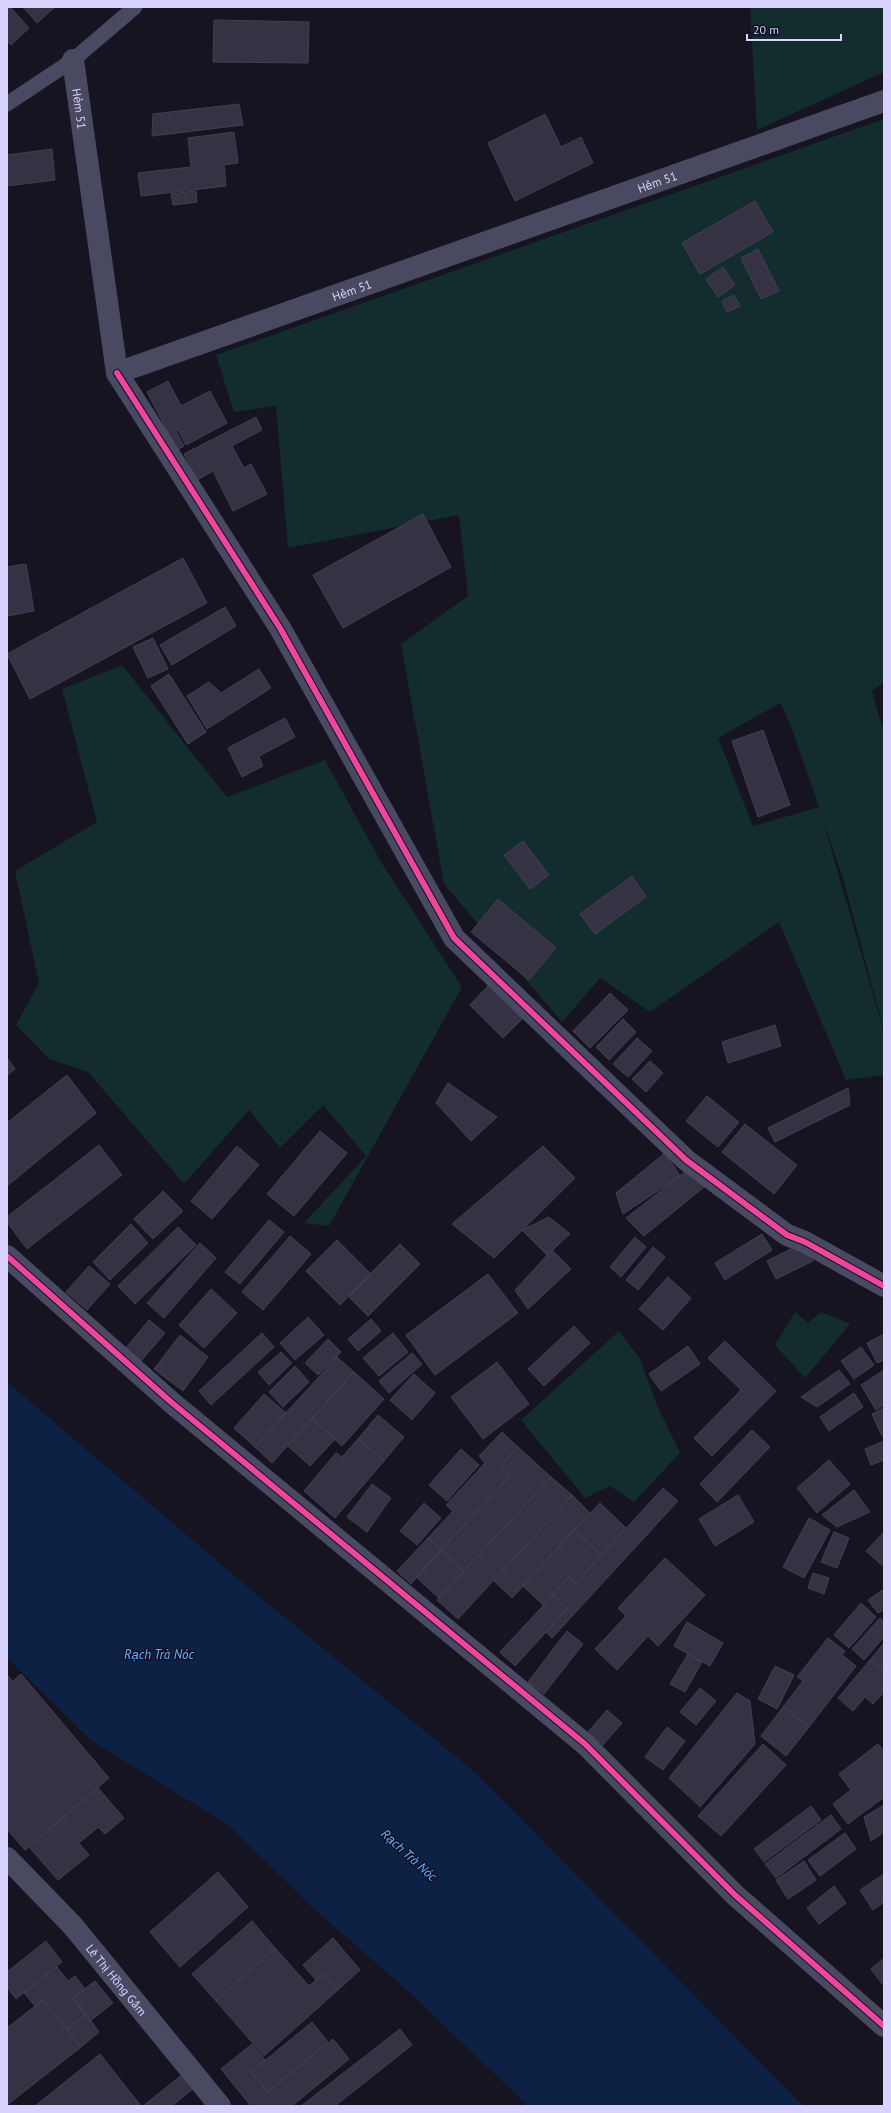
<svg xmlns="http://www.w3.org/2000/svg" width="891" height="2113" viewBox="0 0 891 2113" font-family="'PT Sans',sans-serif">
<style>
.green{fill:#132c2d;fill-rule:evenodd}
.water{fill:#0d2144}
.building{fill:#343243;stroke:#433f54}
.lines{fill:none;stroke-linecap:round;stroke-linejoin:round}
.service{stroke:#4a4962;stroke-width:15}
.minor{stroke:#4a4962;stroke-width:22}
.cycleway-casing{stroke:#130f26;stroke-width:8}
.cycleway{stroke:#ed469a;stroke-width:6}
.labels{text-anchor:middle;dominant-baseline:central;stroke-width:3;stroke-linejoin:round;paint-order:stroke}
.street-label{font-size:12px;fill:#d9d4ff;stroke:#130f26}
.water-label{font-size:13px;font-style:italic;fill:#62b6ff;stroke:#130f26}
</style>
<rect width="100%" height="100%" fill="#161421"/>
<!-- green -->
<path class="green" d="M750 7H884V72L757 130Z
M884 119V682L872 691 884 733V1030L842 875 823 821 884 1032V1075L846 1080 779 922 650 1012 600 978 562 1022 444 884 401 644 468 596 459 515 288 548 276 406 234 412 216 355ZM780 703 790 724 819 807 753 826 718 738Z
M122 665 227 797 325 760 381 862 462 987 329 1226 304 1223 366 1156 323 1105 280 1148 249 1110 184 1184 88 1072 49 1059 16 1025 39 983 15 871 97 822 62 689Z
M795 1312 808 1323 821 1312 850 1324 805 1378 775 1345Z
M619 1331 640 1359 657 1405 680 1453 634 1502 610 1486 585 1498 521 1420Z"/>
<!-- water -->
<path class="water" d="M7 1382 244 1584 476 1773 803 2106H528L408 1991 313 1908 230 1826 92 1741 7 1658Z"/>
<!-- building -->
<path class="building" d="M7 7H10L29 28 11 45 7 41Z
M23 7H55L37 23Z
M214 20 309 22 308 63 213 62Z
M239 104 243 125 152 136 153 114Z
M545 114 561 147 581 137 593 163 515 201 488 143Z
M234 132 238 163 224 165 226 186 141 196 138 173 191 167 188 138Z
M52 149 55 180 7 186V155Z
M196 191 197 202 173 205 171 194Z
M755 201 773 232 700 274 682 243Z
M758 249 779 291 761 299 741 258Z
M723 267 735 285 718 297 706 279Z
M734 295 740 306 727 312 722 301Z
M168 381 181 406 210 391 227 423 186 445 178 430 169 434 147 392Z
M256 417 262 430 232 446 244 468 251 464 267 494 233 511 213 471 197 480 184 454Z
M176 432 184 446 177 450 169 436Z
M423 514 451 567 343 628 313 575Z
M183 558 207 603 30 699 7 654Z
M26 564 34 611 7 616V567Z
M225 607 236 626 172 665 160 645Z
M153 638 168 669 148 678 133 647Z
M259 669 271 688 207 729 187 696 209 682 221 693Z
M169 674 206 732 188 744 151 686Z
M285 718 295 737 259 756 263 766 242 777 228 748Z
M763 730 790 805 758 817 732 741Z
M523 841 549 875 530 889 504 855Z
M632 876 646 897 595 934 580 914Z
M498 899 556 948 529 980 471 932Z
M488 986 522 1019 503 1038 470 1005Z
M610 993 628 1010 590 1048 573 1031Z
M623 1019 636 1032 609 1060 596 1047Z
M775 1025 781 1046 728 1063 722 1042Z
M637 1038 652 1051 628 1077 613 1064Z
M7 1058 15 1069 7 1076Z
M650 1061 663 1073 646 1092 632 1079Z
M67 1075 96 1113 7 1186V1123Z
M448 1083 497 1117 471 1141 436 1103Z
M848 1088 850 1105 775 1142 768 1128Z
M707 1096 739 1122 718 1147 686 1121Z
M745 1124 797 1165 774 1194 722 1152Z
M320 1131 347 1153 294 1216 267 1194Z
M99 1145 122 1175 27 1249 7 1222V1217Z
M237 1146 259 1165 212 1219 191 1201Z
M543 1146 575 1178 494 1258 452 1224Z
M665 1153 680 1176 623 1214 616 1193Z
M694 1165 709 1183 644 1236 626 1218Z
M163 1191 183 1211 153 1239 134 1219Z
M549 1217 570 1234 547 1255 522 1230Z
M269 1220 284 1232 240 1284 225 1272Z
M131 1224 148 1243 110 1280 93 1262Z
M178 1227 196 1245 135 1304 118 1286Z
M762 1234 772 1250 725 1280 715 1263Z
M290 1236 311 1254 263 1310 242 1292Z
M635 1237 646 1247 621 1277 610 1267Z
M337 1240 371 1274 340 1305 306 1271Z
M805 1242 813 1261 776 1279 767 1261Z
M200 1243 216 1258 164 1318 147 1303Z
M400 1244 420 1264 368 1316 348 1296Z
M653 1247 665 1257 638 1290 626 1280Z
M552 1250 571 1269 528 1309 515 1290Z
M89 1266 110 1284 87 1310 66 1292Z
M488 1274 518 1313 435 1375 406 1335Z
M668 1277 691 1298 663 1330 639 1309Z
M211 1289 237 1313 204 1348 179 1325Z
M308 1317 324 1335 295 1360 280 1343Z
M371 1319 381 1331 358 1351 348 1339Z
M149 1320 165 1333 140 1362 125 1349Z
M574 1326 590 1343 544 1386 528 1369Z
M262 1333 274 1347 211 1405 199 1391Z
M393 1333 408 1352 379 1376 363 1358Z
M884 1334V1360L877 1363 867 1343Z
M180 1335 208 1357 183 1391 154 1369Z
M328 1339 341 1352 318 1375 305 1363Z
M725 1341 776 1391 712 1456 694 1438 741 1390 708 1358Z
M688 1346 700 1364 661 1391 649 1374Z
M861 1347 874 1365 854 1379 841 1361Z
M281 1352 292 1363 269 1385 258 1372Z
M412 1353 422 1364 389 1393 379 1381Z
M337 1357 354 1372 272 1463 255 1447Z
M497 1362 529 1404 483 1439 451 1397Z
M295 1366 309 1382 283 1407 269 1392Z
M839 1370 850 1384 817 1407 801 1397Z
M884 1370V1405L876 1410 861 1385Z
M354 1372 384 1399 342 1446 312 1419Z
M414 1374 435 1393 412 1420 390 1400Z
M854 1393 863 1407 829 1431 820 1417Z
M264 1394 286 1413 255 1447 234 1428Z
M884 1408V1435L882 1436 872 1414Z
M378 1415 404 1437 384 1461 358 1439Z
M312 1419 335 1439 310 1466 288 1446Z
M752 1430 770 1447 717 1502 700 1484Z
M502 1432 518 1447 500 1466 511 1475 441 1550 428 1538 453 1511 446 1505 485 1463 479 1456Z
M358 1439 384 1461 335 1518 304 1491 336 1453 342 1457Z
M884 1441V1460L871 1465 865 1449Z
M518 1447 551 1477 464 1571 441 1550 511 1475 500 1466Z
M461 1449 479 1465 447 1501 429 1485Z
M829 1460 850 1484 817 1513 797 1488Z
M551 1477 572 1495 458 1619 437 1600Z
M372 1484 391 1498 367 1532 347 1517Z
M663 1488 678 1501 552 1638 546 1632 567 1609 553 1595 569 1577 576 1583Z
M854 1490 870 1512 837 1527 822 1515Z
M572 1495 590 1513 512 1598 494 1581Z
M738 1495 754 1522 715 1546 699 1519Z
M424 1503 441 1518 417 1545 400 1531Z
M600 1503 626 1528 601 1555 574 1530Z
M809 1518 830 1530 804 1578 783 1567Z
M574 1530 601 1555 576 1583 569 1577 543 1605 523 1586Z
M834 1532 849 1538 837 1568 821 1562Z
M884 1532V1567L866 1551Z
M428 1538 441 1550 411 1584 397 1571Z
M441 1550 464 1571 439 1598 416 1577Z
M665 1558 705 1595 658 1646 648 1636 617 1670 595 1649 626 1616 618 1608Z
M813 1573 829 1578 824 1594 808 1588Z
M884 1589V1609L878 1613 868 1600Z
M553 1595 567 1609 515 1666 500 1652Z
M861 1603 876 1617 849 1648 834 1635Z
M880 1618 884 1622V1637L864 1660 852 1649Z
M687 1622 723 1643 710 1666 674 1646Z
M567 1631 583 1644 544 1694 528 1682Z
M828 1638 845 1651 842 1655 856 1666 809 1727 783 1707 803 1681 797 1677Z
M884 1643V1671L870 1660Z
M688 1654 702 1662 685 1692 670 1684Z
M870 1660 884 1671V1692L873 1704 865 1697 853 1711 838 1698Z
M775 1666 794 1675 777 1709 758 1699Z
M21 1674 109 1778 25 1850 7 1829V1675L13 1681Z
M700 1688 716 1701 696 1725 680 1712Z
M737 1693 750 1701 755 1744 700 1807 669 1778Z
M783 1707 809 1727 786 1756 761 1736Z
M607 1710 622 1723 603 1745 588 1732Z
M667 1727 685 1741 663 1770 645 1757Z
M763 1744 786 1765 721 1836 698 1816Z
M878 1744 884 1751V1797L848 1824 833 1804 851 1790 839 1774Z
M98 1788 124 1818 105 1834 98 1827 79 1843 89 1855 58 1880 29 1847Z
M884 1805V1832L871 1841 864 1817Z
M811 1806 821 1820 764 1862 754 1849Z
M831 1815 841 1829 776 1878 765 1864Z
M845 1833 856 1849 820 1876 808 1860Z
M804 1861 816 1880 788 1899 776 1880Z
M218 1872 248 1907 180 1967 150 1932Z
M884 1874V1902L873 1910 860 1890Z
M834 1886 846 1903 819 1924 807 1908Z
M252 1921 275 1948 216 2001 192 1974Z
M333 1938 360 1970 338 1990 323 1974 316 1980 303 1965Z
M46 1941 62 1962 16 1999 7 1987V1972Z
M275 1948 309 1986 323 1974 338 1990 264 2056 216 2001Z
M884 1958V1984L883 1985 871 1969Z
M57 1967 68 1981 75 1976 85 1989 73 1998 86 2014 67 2029 43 2000 35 2006 24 1993Z
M95 1981 113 2003 90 2021 73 1998Z
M43 2000 81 2047 7 2105V2028Z
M86 2014 99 2032 81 2047 67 2029Z
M312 2022 328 2042 268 2092 251 2072Z
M400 2029 412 2045 335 2106H301Z
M333 2039 349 2059 292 2106H251L221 2069 252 2044 265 2060 251 2072 268 2092Z
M100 2054 141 2106H35Z
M183 2074 194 2088 172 2106H143Z"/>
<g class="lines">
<!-- service -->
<path class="service" d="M7 104 73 60 135 7"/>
<!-- minor -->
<g class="minor">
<path id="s1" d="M73 60 117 373 884 101"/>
<path d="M117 373 280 628 454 938 686 1160 787 1235 805 1242 884 1286"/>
<path d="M7 1256 171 1402 585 1744 735 1895 884 2026"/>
<path id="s2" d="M7 1858 73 1926 220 2106"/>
</g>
<defs>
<path id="cycleway" d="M117 373 280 628 454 938 686 1160 787 1235 805 1242 884 1286
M7 1256 171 1402 585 1744 735 1895 884 2026"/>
</defs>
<!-- cycleway casing -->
<use href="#cycleway" class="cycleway-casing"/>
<!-- cycleway -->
<use href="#cycleway" class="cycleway"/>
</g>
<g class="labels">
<!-- street labels -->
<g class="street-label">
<text stroke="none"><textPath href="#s1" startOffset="49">Hẻm 51</textPath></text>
<text stroke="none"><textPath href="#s1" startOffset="889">Hẻm 51</textPath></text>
<text stroke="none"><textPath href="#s1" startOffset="565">Hẻm 51</textPath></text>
<text stroke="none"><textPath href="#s2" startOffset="164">Lê Thị Hồng Gấm</textPath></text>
</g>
<!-- water labels -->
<g class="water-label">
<text x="159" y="1654">Rạch Trà Nóc</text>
<text transform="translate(409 1855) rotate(42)">Rạch Trà Nóc</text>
</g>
</g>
<!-- border -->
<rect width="891" height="2113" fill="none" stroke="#d9d4ff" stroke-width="16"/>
<!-- scale -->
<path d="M747 34v6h94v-6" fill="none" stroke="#d9d4ff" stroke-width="2"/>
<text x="753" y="34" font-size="12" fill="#d9d4ff" stroke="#130f26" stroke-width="3" paint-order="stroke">20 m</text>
</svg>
